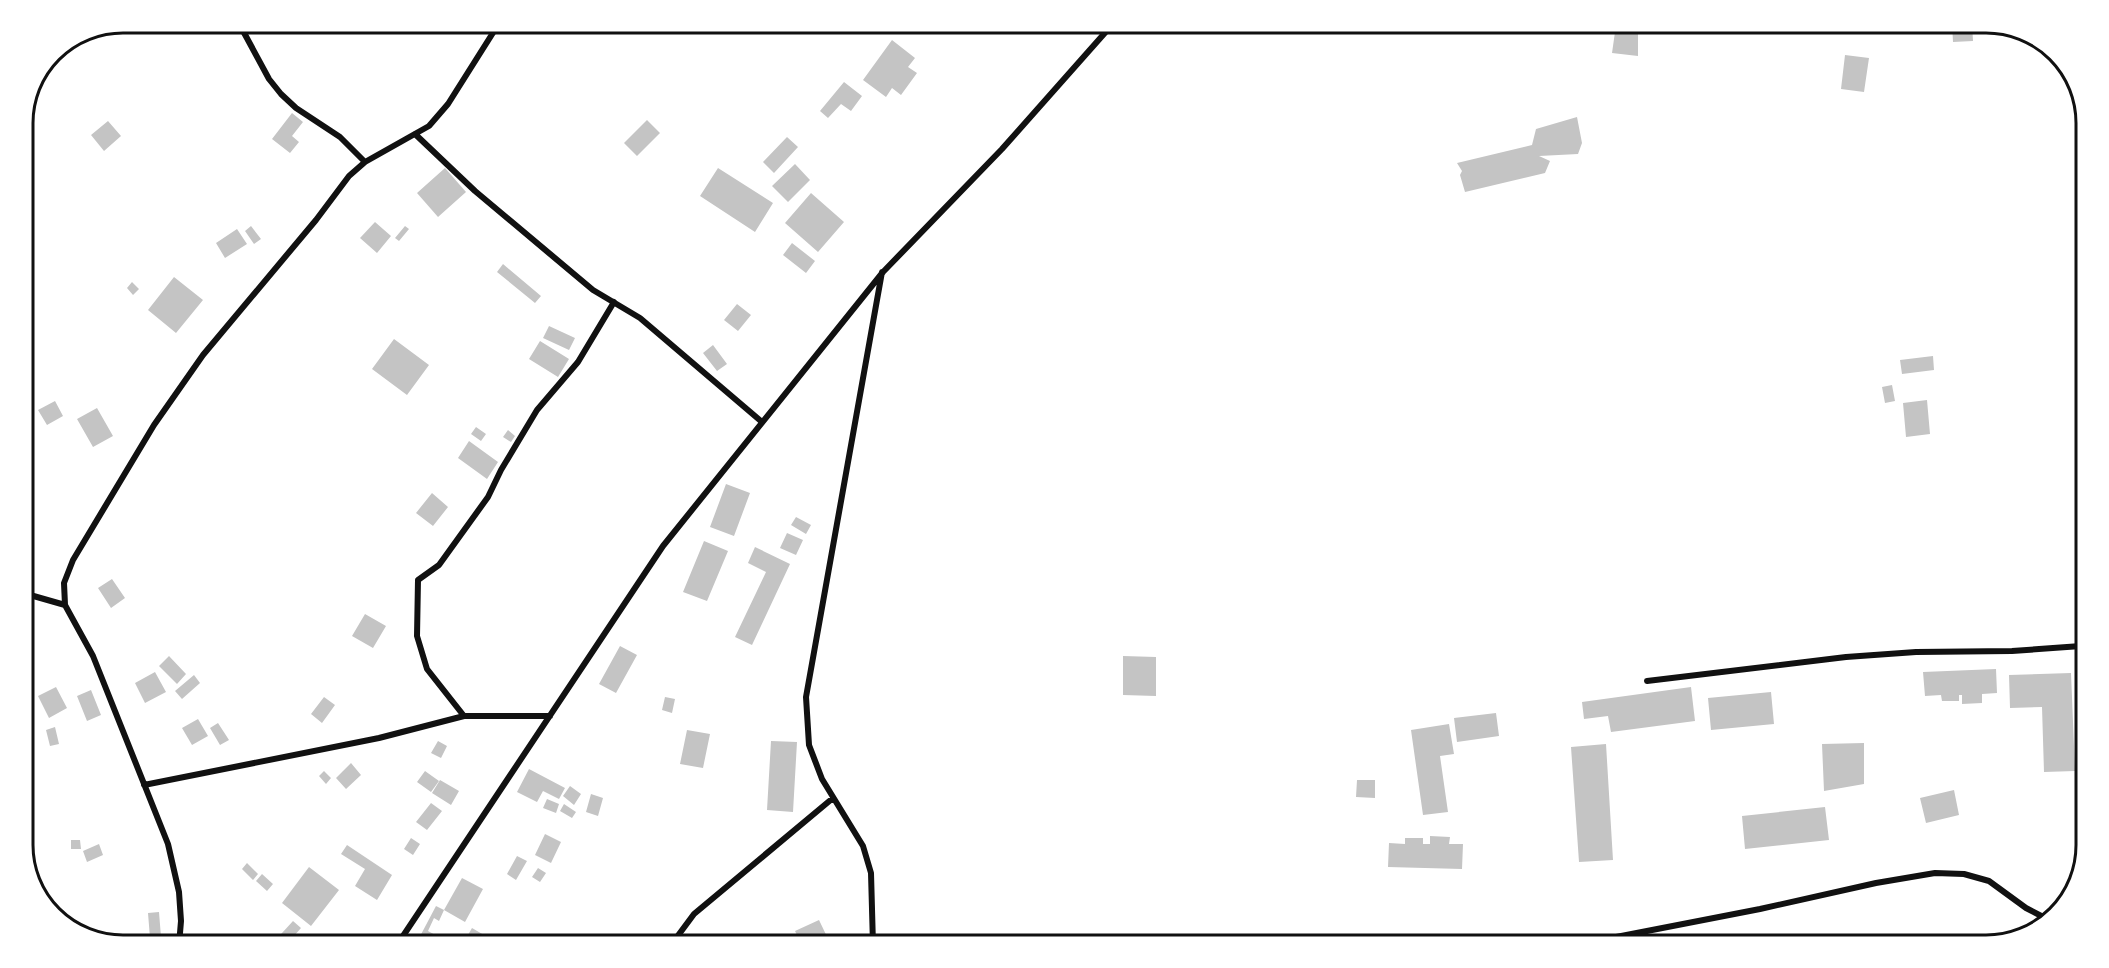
<svg xmlns="http://www.w3.org/2000/svg" width="2109" height="968" viewBox="0 0 2109 968" font-family="Mulish,sans-serif">
<style>
.building{fill:#c4c4c4}
.lines{fill:none;stroke-linecap:round;stroke-linejoin:round}
.minor{stroke:#111;stroke-width:6}
.rim{fill:none;stroke:#111;stroke-width:3}
</style>
<rect width="100%" height="100%" fill="#fff"/>
<!-- building -->
<path class="building" d="M1952 23H1972L1973 41 1953 42Z
M1624 27 1638 28V56L1612 53 1615 32H1623Z
M892 40 915 58 908 67 917 73 901 95 892 88 886 97 863 80Z
M1845 55 1869 58 1864 92 1841 89Z
M844 82 862 96 851 111 841 104 828 118 820 111Z
M292 113 303 122 292 136 299 142 290 153 272 139Z
M1577 117 1582 143 1578 154 1539 156 1550 161 1545 173 1465 192 1460 175 1462 171 1457 163 1532 145 1536 129Z
M647 120 660 133 637 156 624 143Z
M108 121 121 136 104 151 91 135Z
M787 137 798 147 774 173 763 162Z
M795 164 810 180 788 202 772 186Z
M445 168 466 192 438 217 417 193Z
M718 168 773 203 755 232 700 196Z
M811 193 844 222 818 252 785 223Z
M375 222 391 236 377 253 360 238Z
M251 226 261 239 254 244 245 231Z
M405 226 409 229 399 241 395 238Z
M237 229 247 244 225 258 216 243Z
M792 243 815 261 806 273 783 255Z
M503 264 541 296 535 303 497 272Z
M174 277 203 300 176 333 148 310Z
M132 282 139 289 133 295 127 288Z
M737 304 751 315 738 331 724 320Z
M549 326 575 338 569 350 543 338Z
M394 339 429 365 407 395 372 369Z
M540 341 569 359 558 377 529 359Z
M713 345 727 364 717 371 703 353Z
M1933 356 1934 370 1902 374 1900 360Z
M1892 385 1895 401 1885 403 1882 387Z
M1927 400 1930 434 1906 437 1903 403Z
M55 401 63 416 47 425 38 410Z
M97 408 113 436 93 447 77 419Z
M476 427 486 434 481 441 471 434Z
M508 430 515 436 511 442 503 437Z
M469 441 498 462 487 479 458 458Z
M726 484 750 493 734 536 710 527Z
M432 493 448 507 433 526 416 513Z
M796 517 811 525 806 534 791 525Z
M787 533 803 540 796 555 780 548Z
M704 541 728 551 707 601 683 592Z
M755 547 790 564 752 645 735 637 766 572 748 563Z
M112 579 125 598 111 608 98 588Z
M365 614 386 626 373 648 352 636Z
M620 646 637 655 616 693 599 684Z
M169 656 186 674 177 684 159 666Z
M1123 656 1156 657V696L1123 695Z
M1996 669 1997 693 1982 694V703L1962 704V695H1959V701H1942L1941 695 1925 696 1923 672Z
M155 672 166 692 145 703 135 683Z
M2071 673 2075 771 2044 772 2042 707 2010 708 2009 675Z
M194 675 200 683 182 699 175 691Z
M56 687 67 708 49 718 38 696Z
M1691 687 1695 721 1611 732 1608 716 1584 719 1582 702Z
M91 690 101 715 87 721 77 696Z
M1771 692 1774 724 1711 730 1708 698Z
M324 697 335 705 322 723 311 714Z
M665 697 675 699 672 713 662 710Z
M1496 713 1499 736 1457 742 1454 718Z
M198 719 208 736 192 745 182 728Z
M218 723 229 740 220 745 210 728Z
M1449 724 1454 754 1440 756 1448 812 1423 815 1411 730Z
M55 727 59 744 50 746 46 730Z
M687 730 710 734 703 768 680 764Z
M438 741 447 746 441 758 431 753Z
M771 741 797 742 793 812 767 810Z
M1864 743V784L1824 791 1822 744Z
M1606 744 1613 860 1579 862 1571 747Z
M351 763 361 775 346 789 336 778Z
M529 769 565 788 559 799 543 791 537 802 517 792Z
M324 771 331 778 326 784 319 776Z
M425 771 439 781 431 792 417 782Z
M440 780 459 791 451 805 432 793Z
M1357 780H1375V798L1356 797Z
M570 786 581 794 574 805 563 796Z
M1954 790 1959 815 1926 823 1920 798Z
M591 794 603 798 598 816 586 812Z
M547 799 559 804 556 813 543 808Z
M431 803 442 811 427 830 416 822Z
M564 804 576 812 572 818 560 811Z
M1825 807 1829 840 1745 849 1742 816Z
M545 834 561 842 551 863 535 855Z
M1430 836 1450 837 1449 844H1463L1462 869 1388 867 1389 843 1405 844V838H1423V844H1430Z
M411 838 420 844 413 855 404 849Z
M71 840H80L81 849H71Z
M99 844 103 855 87 862 83 851Z
M347 845 392 875 377 900 355 886 365 869 341 854Z
M517 856 527 861 516 880 507 874Z
M247 863 258 874 253 880 242 869Z
M309 867 339 890 311 926 282 903Z
M538 868 546 873 540 882 532 877Z
M262 874 273 884 267 891 256 881Z
M462 878 483 889 465 922 444 910Z
M436 906 444 910 439 921 434 918 428 931 450 943 452 940 463 945H422L417 942Z
M159 912 161 937 150 938 148 913Z
M819 920 831 945H802L795 931Z
M293 921 301 928 286 945H271Z
M472 928 501 945H473L465 940Z"/>
<g class="lines">
<!-- minor -->
<path class="minor" d="M242 29 269 79 281 94 296 108 340 137 365 162
M415 134 475 191 593 290 640 318 762 422
M23 593 65 605
M1647 681 1846 657 1916 652 2012 651 2081 646
M464 716 427 669 417 636 418 580 439 565 488 497 501 470 537 410 578 362 614 302
M144 785 379 738 464 716H550
M179 945 181 921 179 892 168 844 93 656 65 605 64 583 73 560 154 425 203 355 316 220 349 176 365 162 429 126 448 104 496 28
M397 945 663 546 883 272 1002 149 1111 26
M671 945 694 914 833 798
M873 945 871 873 863 846 822 779 809 745 806 697 882 272
M1575 945 1760 909 1876 883 1935 873 1964 874 1989 881 2026 908 2049 920"/>
</g>
<!-- crop -->
<path d="M0 0H2109V968H0ZM123 33H1986A90 90 0 0 1 2076 123V845A90 90 0 0 1 1986 935H123A90 90 0 0 1 33 845V123A90 90 0 0 1 123 33Z" fill="#fff" fill-rule="evenodd"/>
<path class="rim" d="M123 33H1986A90 90 0 0 1 2076 123V845A90 90 0 0 1 1986 935H123A90 90 0 0 1 33 845V123A90 90 0 0 1 123 33Z"/>
</svg>
